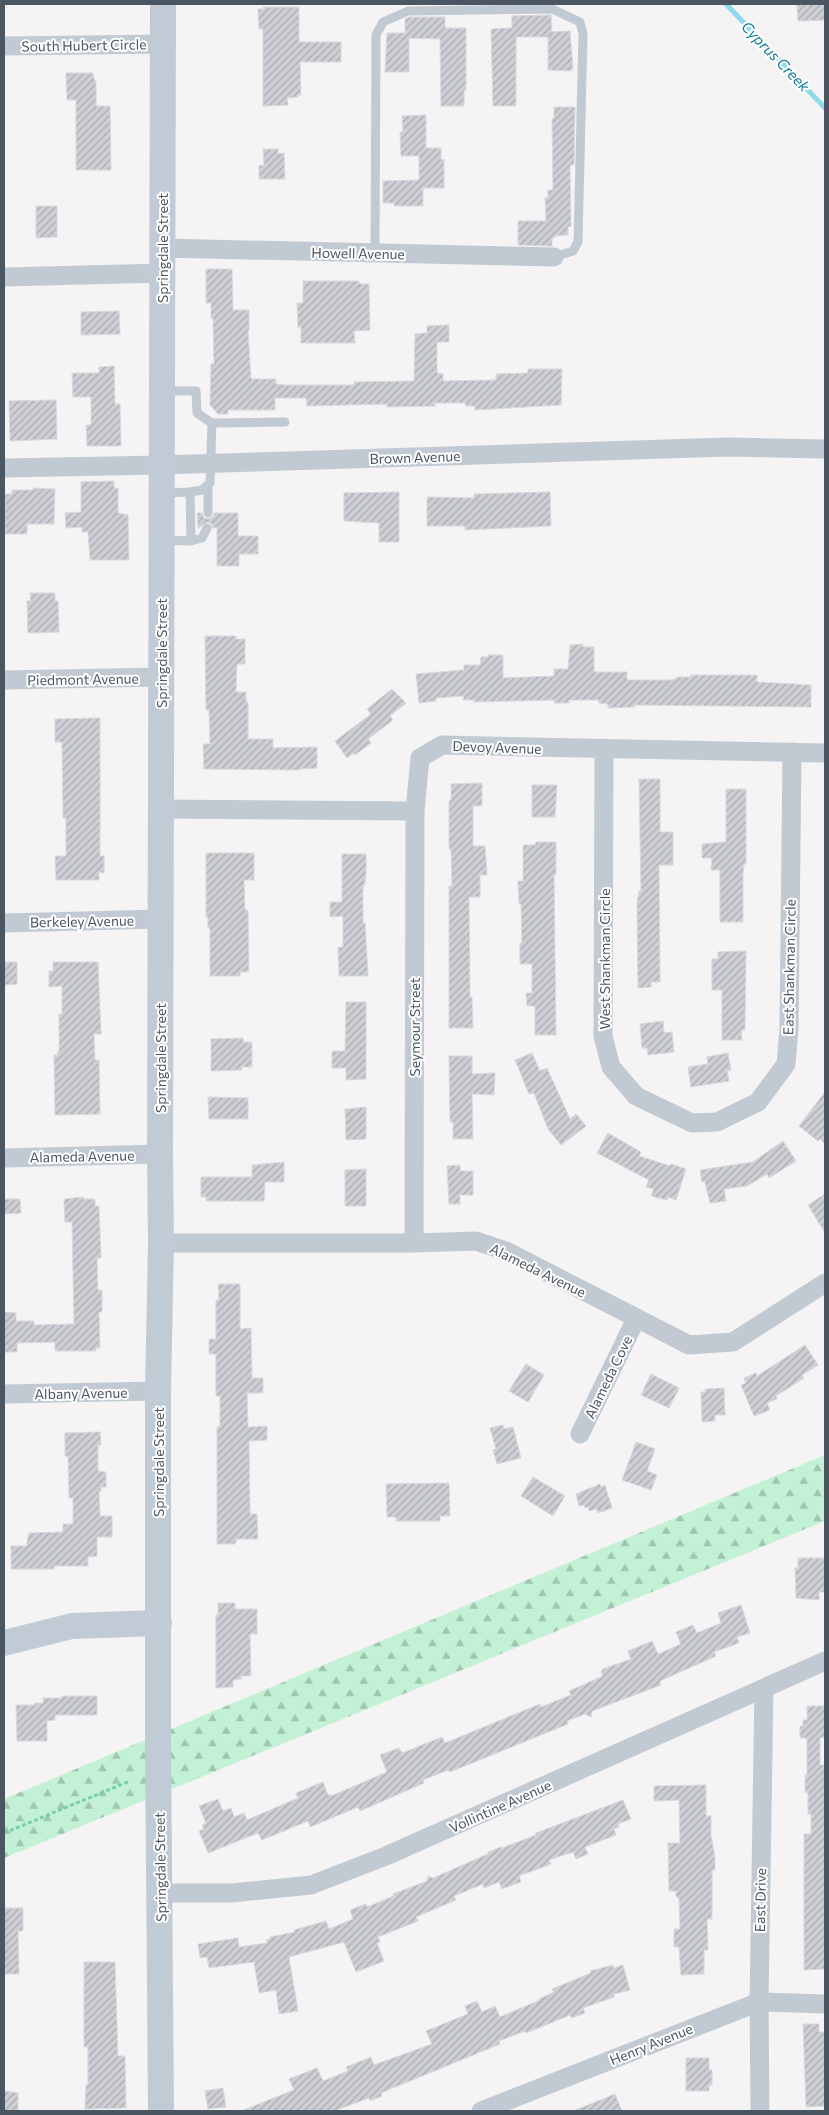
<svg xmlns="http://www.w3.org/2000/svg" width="829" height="2115" viewBox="0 0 829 2115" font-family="Commissioner,sans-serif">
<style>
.forest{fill:url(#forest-firs)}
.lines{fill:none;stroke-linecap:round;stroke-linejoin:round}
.stream{stroke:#90daee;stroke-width:5}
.building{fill:url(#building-hatch);stroke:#d7d9de}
.path{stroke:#7ad0a6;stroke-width:3;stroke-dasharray:4 2.5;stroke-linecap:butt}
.lane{stroke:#c1cad2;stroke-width:9}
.street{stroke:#c1cad2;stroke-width:19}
.secondary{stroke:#c1cbd6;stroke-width:26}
.labels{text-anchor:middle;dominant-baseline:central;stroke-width:4;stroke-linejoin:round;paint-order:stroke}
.street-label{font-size:14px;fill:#4a5661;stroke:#fff}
.water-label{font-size:15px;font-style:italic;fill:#0c7c9b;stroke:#fff}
</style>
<defs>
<pattern id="forest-firs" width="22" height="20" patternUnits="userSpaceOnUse" patternTransform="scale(1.25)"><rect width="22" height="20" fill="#c3f1d5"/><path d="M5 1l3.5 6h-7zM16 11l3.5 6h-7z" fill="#a0c6b0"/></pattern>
<pattern id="building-hatch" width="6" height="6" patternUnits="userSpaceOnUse" patternTransform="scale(1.25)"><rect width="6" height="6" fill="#cdcfd5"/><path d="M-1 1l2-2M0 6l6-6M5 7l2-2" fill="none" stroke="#a8abb0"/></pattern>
</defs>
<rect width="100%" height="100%" fill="#f5f3f3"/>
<!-- forest -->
<path class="forest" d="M825 1455V1521L4 1858V1799Z"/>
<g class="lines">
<!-- stream -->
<path class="stream" d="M726 4 825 108"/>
</g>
<!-- building -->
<path class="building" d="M797 4H825V20L798 21Z
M263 7H299V42H341V62H300L301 95H298V97L287 98 288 105 263 106V29H259L258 9H264Z
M512 16 551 15 552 32 570 31 573 69 570 71 548 70V37H516V106H493L491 29 512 28Z
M409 17H445V28H466V90H464V106H441L440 39 409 38V72H385L387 33H405V19Z
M66 73H93L94 79 96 82V106H110L111 170H76V100H67Z
M554 107H575L574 165H570L571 226 568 227V235L555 236 554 238H552V246L518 245V221H546L545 198H548V190H553L552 119 554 118Z
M426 115V148H441V160L444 159V188H423V206H394V203H383V181L419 180V156H401L400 132H403L402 116Z
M263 149H278V154L284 153 285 179H259V166L264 165Z
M36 206H57V237L36 238Z
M206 269H232L233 310H249V330H248L251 379H276V384L284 385H354V382L414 381 415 334 427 333V326L449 325V342H437V373L443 374V381L496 380V374L528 373V369H562L561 405 475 410V406H466L465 403H435V406L387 407V404L307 406 306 398H275V410H228V414H218L210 405 211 364H214L213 318 211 319V303H206Z
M303 281H359V284H369L370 330 354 331 355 343H301V327H298L297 303H303Z
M119 311 120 334 81 335V312Z
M114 366 115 404H120L121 446H87L86 425H91V397H73L72 373H99V367Z
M56 400 57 439 10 441 9 401Z
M114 481V488H118V513L128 515 129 560H90L88 532H82V527L66 528 65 513 81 512V482Z
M33 488 55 489 54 524H27V534H5V494H12V490H33Z
M399 492V542H379V523L344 521V493Z
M550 492 551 526 465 530V526H427V497L474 498V494Z
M197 513H202L204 518 208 519 213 517 214 513H238V536H258V554H239V566H217V527L213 528 212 524 207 522 198 528Z
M30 593H55V601H58L59 632 28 633 27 601H31Z
M205 636H236V639H245V664H237L236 692H246V702H248V739H273V748L317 747V768L300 769V770L204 769 203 744H210L209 710H206Z
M583 644V647H594V672H627V680H670L676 679 677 677H691V675H757V682L811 685V707L634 705V707L608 708V704L599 703V700H569V703H554V700L474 702 475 700H463L464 696 436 698V701L419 703 416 674 464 670V665H480L481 657H488V655H503V678L554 676V669H568L570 645Z
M392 689 406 703 390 716 393 720 368 739 371 743 355 755 354 753 347 758 335 741 371 714 367 709Z
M100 718V856H104V873L99 872V880H56L55 856H66V818H63L62 742H55V719Z
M639 779H660V832H673V865H659L660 982H651V987L638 988 637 903 639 891H641Z
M482 783V806H473V846H485L487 875H480V897H469L470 997H472L473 1028H449V886H452L451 849H449V801L451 800V784Z
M532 785H557L555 817H532Z
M726 789H746V864H744L743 874V922H720V870H711L712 858H702V844L726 842Z
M536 842H556V875H554L556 1035H535V1006H527L526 993H532V964H520V943H522L521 904H519L518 881H523V845H535Z
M206 853H254V880H244L245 910H248L249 972H240V976H210V928H208V917H206Z
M342 854H366V876H365V885H363V923H365L368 976H339L338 947H343V916L330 917V902H342Z
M746 951 745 1030H741L742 1040H722V990H712V959H718V952Z
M4 962H17V984L4 985Z
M53 962H98L101 1034H94L95 1060H99L100 1114 55 1115 54 1055H58L57 1052H59V1014H62V986L49 987V971H53Z
M346 1002H366V1079L346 1080V1068H332V1051H345Z
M663 1021 664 1033 672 1032 674 1052 648 1055 647 1048H642L640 1024Z
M243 1038V1042H252V1067H242V1070L211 1071V1039Z
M532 1053 540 1071 547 1068 570 1119 576 1114 586 1126 561 1145 548 1129 534 1093 529 1094 515 1060Z
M728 1053 731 1070 727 1071 729 1081 691 1087 688 1067 708 1064 707 1057Z
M449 1056H472V1074L495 1073 494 1095 472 1094 473 1139H453V1122H450Z
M825 1092V1144L820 1139 818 1141 799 1126Z
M208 1097 248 1098V1119H209Z
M366 1107V1139L346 1140 345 1109Z
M608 1133 641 1152 639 1156 670 1166 671 1164 686 1169 676 1200 668 1197 667 1200 651 1196 654 1189 646 1187 649 1180 597 1153Z
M783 1141 796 1161 769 1178 767 1174 747 1186 724 1189 726 1201 710 1203 705 1182H702L700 1170 753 1162Z
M284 1162V1182H265L264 1201H206V1197H201V1177H252V1165Z
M460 1165V1171H473V1195H460V1204H449L447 1166Z
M366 1169V1206H345V1170Z
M825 1194V1233L808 1205Z
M83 1197V1199H95V1206H99L101 1258H97L98 1290H102V1312H99L100 1348H96V1351H55V1342L17 1343V1352H4V1312L16 1313V1321H34V1325L74 1324 72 1222H65L64 1199Z
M4 1199H20L21 1213 4 1214Z
M218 1284H240V1329L251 1328 252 1378H263V1393H247L248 1427 267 1426V1440L249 1441 250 1514H257L258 1539H237L235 1544H217V1427H220V1396H216V1354H209V1339H216V1300H219Z
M805 1345 818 1365 802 1375 804 1378 776 1396 777 1399 767 1403 770 1410 754 1416 741 1385 746 1383 744 1378 756 1373 757 1376Z
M526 1364 544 1375 528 1402 509 1391Z
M651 1374 679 1388 669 1408 641 1395Z
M724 1388 725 1415H715V1421L702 1422 701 1392H705V1389Z
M503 1425 504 1429 513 1427 521 1458 497 1464 493 1450 496 1449 490 1428Z
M100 1432 101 1445H98V1471L106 1472V1487H101V1491H99L100 1516H112V1537H97V1556L88 1557V1566H54V1569H11V1546H26L29 1533 63 1532V1524H73V1498H69L68 1456H65V1433Z
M636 1442 655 1449 647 1471 657 1475 651 1490 622 1480Z
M533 1477 565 1496 553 1516 521 1496Z
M449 1483 450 1516H440V1521H396V1517H387L386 1484Z
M600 1484 601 1487 605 1485 612 1508 598 1513 597 1509 589 1511 588 1507 585 1508 584 1505 579 1506 576 1494Z
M798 1558H824L825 1592H819V1600L796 1598 795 1568H798Z
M218 1603H235V1609H257V1634H250L251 1676H241V1679L233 1680V1687L216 1688V1615H218Z
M741 1605 750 1633 737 1637 739 1643 714 1652 716 1656 660 1681 661 1685 592 1711 591 1717 585 1714 567 1721 568 1724 450 1772 448 1770 423 1780 424 1783 360 1811 358 1807 310 1827 308 1821 262 1840 258 1833 208 1853 199 1831 204 1829 202 1825 206 1823 199 1806 218 1799 223 1811 231 1808 234 1817 244 1813 247 1820 298 1798 296 1793 323 1782 328 1795 330 1794 331 1796 387 1772 380 1755 399 1748 402 1753 442 1737 445 1743 540 1704 541 1707 571 1695 569 1691 603 1676 601 1672 603 1669 631 1659 628 1651 652 1641 658 1654 681 1644 676 1632 693 1625 697 1633 721 1623 718 1613Z
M62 1696H97V1715H55V1720L47 1721V1741H17L16 1705H35V1703H43V1698H62Z
M807 1706H825V1737L820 1738V1765H825V1969L804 1970V1834H811V1814H808V1793L805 1792V1775H807V1738H800V1726H803V1720H807Z
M706 1785V1816H711V1835L715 1858V1870H712V1919H707L708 1950H704V1974L681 1975 679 1947H674V1929H680L679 1899 676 1896V1891H669L668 1843H680L679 1800 654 1801V1786Z
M623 1800 631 1819 618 1824 619 1827 614 1829 616 1835 585 1847 588 1854 576 1859 573 1852 549 1860 551 1864 519 1876 521 1882 502 1889 499 1882 484 1888 483 1884 454 1896 456 1900 416 1917 418 1921 378 1937 380 1942 377 1943 384 1961 356 1972 344 1942 289 1957 298 2011 279 2014 276 1990 259 1993 254 1962 209 1968 207 1957 200 1958 198 1944 238 1938 239 1947 267 1943 266 1940 270 1939V1937L295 1932 294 1930 326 1921 329 1929 353 1919 350 1910 366 1904 367 1907 394 1896 393 1894 427 1881 428 1876 433 1878 488 1854V1852L501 1847 502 1848 536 1835V1833Z
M4 1908H23V1931H18L19 1974H4Z
M84 1962H115L118 2056H125L126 2108 85 2109 86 2085H88V2047H84Z
M613 1965V1968L623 1965 630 1990 614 1994V1997L583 2008 585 2013 572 2018 570 2015 526 2033 525 2031 499 2041 500 2044 388 2090 381 2093 382 2096 370 2101 369 2098 334 2111H241L294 2090 289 2079 317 2068 323 2081 348 2071 346 2067 371 2057 374 2065 432 2044 426 2031 468 2014 465 2006 477 2001 482 2012 495 2006 500 2017 540 2000 539 1999 554 1992 552 1989 591 1973 590 1971Z
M803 2024H819V2032H825V2106L806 2107Z
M686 2058H709V2070H712V2085H709V2091H686Z
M223 2088 226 2107 208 2109 205 2091Z
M4 2091 18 2093V2111H4Z
M615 2094 622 2111H573Z"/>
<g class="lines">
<!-- path -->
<path class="path" d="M4 1833 130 1781"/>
<!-- lane -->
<path class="lane" d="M375 253 376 35 383 22 408 11 552 9 580 22 583 34 578 242 573 251 554 257
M164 391H196L197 413 212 423 285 422
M190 492 202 490 210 483 212 423
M164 493 190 492 191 541 164 540
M208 513V487
M191 541 202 538 207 528"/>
<!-- street -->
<path class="street" d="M4 46 164 44
M162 248 554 257
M4 277 163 273
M4 468 161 465 728 447 825 449
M4 680 162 677
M604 749 603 1036 611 1067 636 1096 692 1123 717 1122 758 1102 786 1064 789 1029 792 752
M160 809 415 811
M4 923 160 919
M4 1158 160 1154
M161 1243H414L476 1241 506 1251 689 1345 733 1342 825 1283
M414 1243 415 811 420 758 442 745 825 753
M4 1394 158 1391
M580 1434 636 1319
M160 1893H232L311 1885 386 1856 825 1661
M481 2111 759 2002 825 2004
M760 2111 759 2002 764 1688"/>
<!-- secondary -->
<path class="secondary" d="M4 1643 72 1626 159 1623
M161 2111 158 1743V1391L161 1243 160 1154 163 4"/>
</g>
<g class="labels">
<!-- street labels -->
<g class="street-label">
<text transform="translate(84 45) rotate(-1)">South Hubert Circle</text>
<text transform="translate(162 248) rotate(-90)">Springdale Street</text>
<text transform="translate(358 253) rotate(1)">Howell Avenue</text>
<text transform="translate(415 457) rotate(-2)">Brown Avenue</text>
<text transform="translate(161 653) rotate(-90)">Springdale Street</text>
<text transform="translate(83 679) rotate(-1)">Piedmont Avenue</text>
<text transform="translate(497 747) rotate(2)">Devoy Avenue</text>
<text transform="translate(82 921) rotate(-1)">Berkeley Avenue</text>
<text transform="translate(604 959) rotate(-90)">West Shankman Circle</text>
<text transform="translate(789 967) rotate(-89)">East Shankman Circle</text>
<text transform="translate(414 1027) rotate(-90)">Seymour Street</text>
<text transform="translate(160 1058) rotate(-90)">Springdale Street</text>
<text transform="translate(82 1156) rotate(-1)">Alameda Avenue</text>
<text transform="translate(538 1270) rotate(26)">Alameda Avenue</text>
<text transform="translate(608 1377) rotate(-64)">Alameda Cove</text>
<text transform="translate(81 1393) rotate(-1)">Albany Avenue</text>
<text transform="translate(158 1462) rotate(-90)">Springdale Street</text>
<text transform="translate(500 1806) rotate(-24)">Vollintine Avenue</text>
<text transform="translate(160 1867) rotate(-91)">Springdale Street</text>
<text transform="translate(760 1900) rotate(-89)">East Drive</text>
<text transform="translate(651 2044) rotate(-22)">Henry Avenue</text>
</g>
<!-- water labels -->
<g class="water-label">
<text transform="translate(776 56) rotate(46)">Cyprus Creek</text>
</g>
</g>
<!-- border -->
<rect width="829" height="2115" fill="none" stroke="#4a5661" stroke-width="10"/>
</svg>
